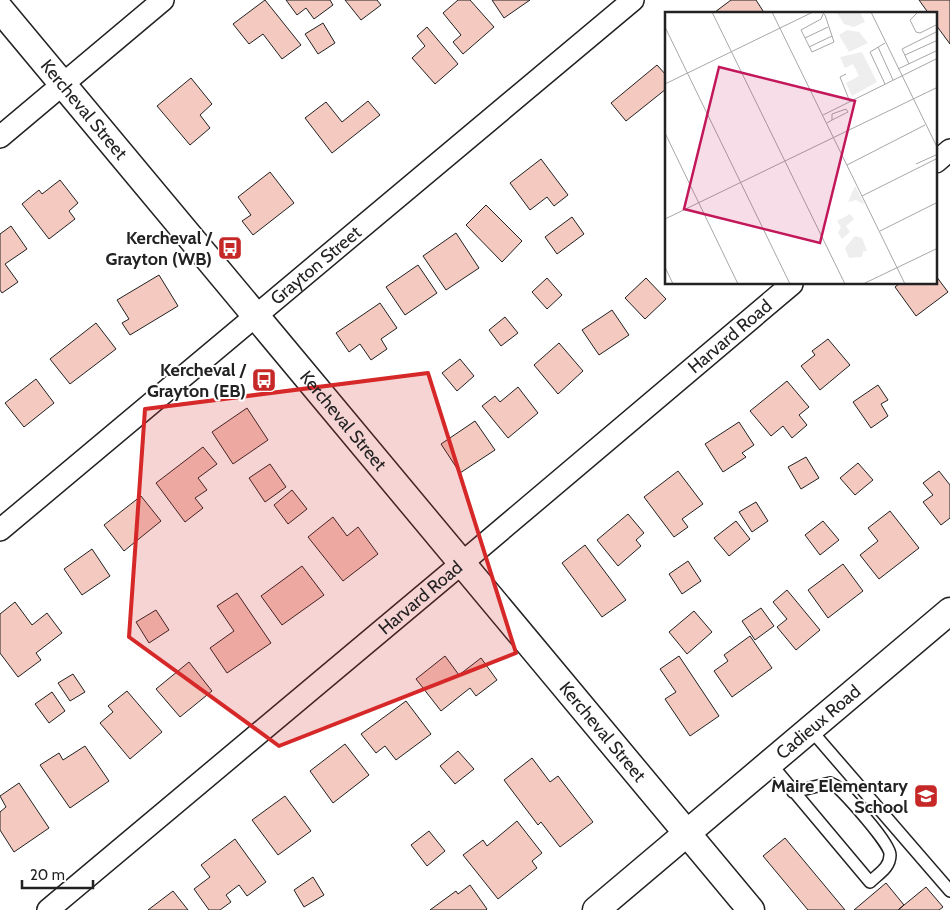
<svg xmlns="http://www.w3.org/2000/svg" width="950" height="910" viewBox="0 0 950 910" font-family="Cabin,sans-serif">
<style>
.building{fill:#f3c9c0;stroke:#222}
.lines{fill:none;stroke-linecap:round;stroke-linejoin:round}
.service-casing{stroke:#222;stroke-width:14}
.minor-casing{stroke:#222;stroke-width:24}
.tertiary-casing{stroke:#222;stroke-width:29}
.service{stroke:#fff;stroke-width:11}
.minor{stroke:#fff;stroke-width:21}
.tertiary{stroke:#fff;stroke-width:26}
.marked{fill:#d62828;fill-opacity:0.2;stroke:#d62828;stroke-width:4;stroke-linejoin:round}
.labels{text-anchor:middle;dominant-baseline:central;stroke-width:4;stroke-linejoin:round;paint-order:stroke}
.street-label{font-size:18px;fill:#222;stroke:#fff}
.poi-label{font-size:18px;font-weight:bold;fill:#222;stroke:#fff;text-anchor:end}
.inset-road{fill:none;stroke:#a7a7a7;stroke-width:1}
.view{fill:#c2185b;fill-opacity:0.15;stroke:#c2185b;stroke-width:2.5}
.inset-edge{fill:none;stroke:#222;stroke-width:2.5}
</style>
<rect width="100%" height="100%" fill="#fff"/>
<!-- building -->
<path class="building" d="M265 0 301 45 282 59 263 34 249 44 233 24Z
M286 0H330L333 5 314 19 306 8 297 15Z
M345 0H377L381 5 361 20Z
M458 0H470L494 27 463 54 453 42 461 35 443 13Z
M492 0H530L504 18Z
M731 0H756L765 14H716L715 12Z
M919 0H950V44L936 25V14H929Z
M323 23 335 43 318 54 305 34Z
M427 27 458 64 435 84 412 58 425 46 417 36Z
M657 65 666 75V89L626 121 611 103Z
M191 78 212 104 200 115 210 128 190 145 157 106Z
M368 101 380 115 332 153 305 118 326 102 342 122Z
M541 159 568 195 554 206 547 197 530 210 510 183Z
M270 172 294 203 253 235 242 221 251 215 238 197Z
M60 180 78 203 69 211 75 219 49 239 22 204 39 190 42 194Z
M486 205 522 241 502 262 466 225Z
M572 217 584 234 557 254 545 237Z
M11 226 27 249 5 264 18 282 2 293 0 290V234Z
M456 233 479 268 446 290 423 256Z
M418 265 437 293 405 315 386 287Z
M159 275 178 306 130 335 122 323 129 319 117 300Z
M936 276 948 292 916 316 895 287 899 284H936Z
M547 278 562 295 547 309 532 292Z
M646 278 666 299 645 319 625 298Z
M380 303 397 328 381 339 387 349 371 360 360 344 349 352 336 333Z
M612 310 629 335 599 355 582 330Z
M505 317 518 333 501 346 489 330Z
M96 323 116 349 70 384 50 359Z
M828 339 850 365 820 390 801 366 815 355 812 351Z
M559 343 583 371 558 394 534 365Z
M460 359 474 376 457 391 442 373Z
M36 379 54 403 24 427 5 403Z
M787 381 809 407 799 415 807 425 792 438 783 426 771 436 750 411Z
M878 385 888 400 881 404 888 416 871 428 853 402Z
M518 387 538 413 508 438 482 406 495 396 500 402Z
M247 408 268 440 233 464 212 432Z
M475 421 495 450 460 473 441 444Z
M739 422 754 445 742 453 746 457 723 472 705 444Z
M203 447 217 464 198 478 207 490 195 498 203 508 185 522 156 483Z
M806 457 819 478 801 489 788 467Z
M858 463 873 480 855 495 840 478Z
M270 464 286 487 265 502 249 478Z
M678 471 703 504 682 519 688 527 674 537 644 497Z
M939 471 950 485V518L941 525 923 502 933 495 923 483Z
M292 490 307 509 288 524 274 505Z
M141 496 161 521 124 551 104 525Z
M756 502 768 521 752 532 739 512Z
M890 511 919 548 879 579 860 555 878 541 868 528Z
M628 514 644 533 636 540 641 546 618 566 597 540Z
M333 517 347 536 358 527 378 554 343 581 308 537Z
M736 521 750 539 729 556 714 538Z
M823 521 839 540 820 555 805 535Z
M585 545 626 600 602 617 562 563Z
M92 549 110 576 82 595 64 569Z
M688 561 701 581 682 594 669 574Z
M843 564 863 591 828 618 808 590Z
M302 566 324 595 282 625 261 596Z
M787 590 820 630 796 650 777 627 787 619 773 602Z
M237 593 271 643 227 673 210 648 234 631 217 606Z
M15 602 32 625 47 613 62 633 36 653 41 660 18 677 0 653V614Z
M761 608 774 626 755 640 742 621Z
M156 610 169 630 149 643 136 622Z
M694 611 712 632 687 654 669 632Z
M750 636 772 668 732 697 714 671 728 661 724 655Z
M445 656 459 675 481 658 497 680 476 696 470 688 441 711 416 679Z
M679 656 719 716 690 736 665 699 676 692 660 669Z
M189 662 212 691 180 717 156 689Z
M73 674 85 692 70 701 58 683Z
M127 691 162 732 130 759 100 723 113 712 108 706Z
M52 692 65 711 49 723 35 704Z
M406 701 431 734 396 760 385 746 376 753 361 734Z
M345 744 369 775 333 803 310 771Z
M85 746 109 781 70 808 40 765 59 753 63 760Z
M458 751 474 769 455 784 440 766Z
M532 758 550 782 558 776 593 822 560 847 541 822 538 825 504 780Z
M19 783 49 828 14 852 0 830V812L6 807 0 796Z
M285 796 311 831 278 855 252 820Z
M517 821 542 853 532 861 537 868 498 899 463 855 483 840 487 846Z
M429 831 445 851 427 866 411 845Z
M785 838 845 910H808L763 856Z
M235 839 266 882 247 896 239 885 226 895 231 902 220 910H209L194 889 210 877 201 865Z
M313 877 324 895 304 907 294 890Z
M886 883 904 905 898 910H854Z
M470 885 487 909 486 910H430L456 891 458 894Z
M926 887 943 907 939 910H898Z
M173 891 188 910H148Z"/>
<g class="lines">
<defs>
<path id="service" d="M810 729 950 891
M771 764 870 882C878 874 890 868 890 855 891 844 846 795 836 786L830 783 793 792"/>
<g id="minor">
<path d="M0 137 163 0"/>
<path d="M936 162 950 150"/>
<path id="s1" d="M0 530 633 0"/>
<path id="s2" d="M48 910 462 563 792 284"/>
</g>
<g id="tertiary">
<path id="s3" d="M0 9 751 910"/>
<path id="s4" d="M596 910 950 611"/>
</g>
</defs>
<!-- service casing -->
<use href="#service" class="service-casing"/>
<!-- minor casing -->
<use href="#minor" class="minor-casing"/>
<!-- tertiary casing -->
<use href="#tertiary" class="tertiary-casing"/>
<!-- service -->
<use href="#service" class="service"/>
<!-- minor -->
<use href="#minor" class="minor"/>
<!-- tertiary -->
<use href="#tertiary" class="tertiary"/>
</g>
<!-- marked area -->
<path class="marked" d="M428 373 516 653 279 746 129 637 145 409Z"/>
<!-- icons -->
<defs>
<symbol id="bus-square" viewBox="-11 -11 22 22"><rect x="-9" y="-9" width="18" height="18" rx="4" fill="#c62828" stroke="#fff"/><path d="M-5-6H5V4H4V6H2V4H-2V6H-4V4H-5ZM-3.5-4V0h7V-4ZM-3.5 1.2v1.5H-2V1.2ZM2 1.2v1.5H3.5V1.2Z" fill="#fff"/></symbol>
<symbol id="school-square" viewBox="-11 -11 22 22"><rect x="-9" y="-9" width="18" height="18" rx="4" fill="#c62828" stroke="#fff"/><path d="M0-5L7-2L0 1L-7-2ZM-4 1L0 2.5L4 1V4Q0 6-4 4Z" fill="#fff"/></symbol>
</defs>
<g fill-rule="evenodd">
<use href="#bus-square" x="216" y="234" width="28" height="28"/>
<use href="#bus-square" x="250" y="366" width="28" height="28"/>
<use href="#school-square" x="912" y="782" width="28" height="28"/>
</g>
<g class="labels">
<!-- street labels -->
<g class="street-label">
<text stroke="none"><textPath href="#s3" startOffset="131">Kercheval Street</textPath></text>
<text stroke="none"><textPath href="#s1" startOffset="412">Grayton Street</textPath></text>
<text stroke="none"><textPath href="#s2" startOffset="891">Harvard Road</textPath></text>
<text stroke="none"><textPath href="#s3" startOffset="536">Kercheval Street</textPath></text>
<text stroke="none"><textPath href="#s2" startOffset="486">Harvard Road</textPath></text>
<text stroke="none"><textPath href="#s4" startOffset="291">Cadieux Road</textPath></text>
<text stroke="none"><textPath href="#s3" startOffset="941">Kercheval Street</textPath></text>
</g>
<!-- poi labels -->
<g class="poi-label">
<text x="212" y="238">Kercheval /<tspan x="212" dy="21">Grayton (WB)</tspan></text>
<text x="246" y="370">Kercheval /<tspan x="246" dy="21">Grayton (EB)</tspan></text>
<text x="908" y="786">Maire Elementary<tspan x="908" dy="21">School</tspan></text>
</g>
</g>
<!-- overview -->
<g transform="translate(665 12)">
<rect width="272" height="272" fill="#fff"/>
<path d="M195 0 200 10 189 15 179 12 172 1ZM182 18 194 20 203 31 184 40 174 23ZM197 40 212 70 187 84 181 71 194 64 188 52 180 56 175 45ZM190 174 199 191 198 192 191 188 183 190ZM185 202 189 207 181 214 185 220 177 227 173 221 176 215 172 209ZM190 224 197 226 202 239H198L197 245 184 246 180 236Z" fill="#eee"/>
<path class="inset-road" d="M47 0 180 272M107 0 240 272M157 0 160 3 169 30 147 40 136 18 156 7 158 2M206 0 273 137M253 0 245 8 251 20 255 21 273 12M0 15 125 272M140 26 163 15M144 35 167 24M213 35 228 68M240 43 273 28M244 52 237 37 273 19M233 57 273 38M181 62 175 65 185 90M0 72 148 0M220 72 205 40 220 31M158 103 273 46M162 111 167 108 183 100 181 97 167 102V108M0 121 73 272M251 152 273 142M182 153 260 113M197 184 273 146M0 207 273 75M215 219 273 190M0 255 8 272M198 272 273 236"/>
<path class="view" d="M54 55 190 89 155 231 19 197Z"/>
<rect width="272" height="272" class="inset-edge"/>
</g>
<!-- scale -->
<path d="M22 880v8h71v-8" fill="none" stroke="#222222" stroke-width="2.5"/>
<text x="30" y="880" font-size="15" fill="#222222" stroke="#ffffff" stroke-width="4" paint-order="stroke">20 m</text>
</svg>
